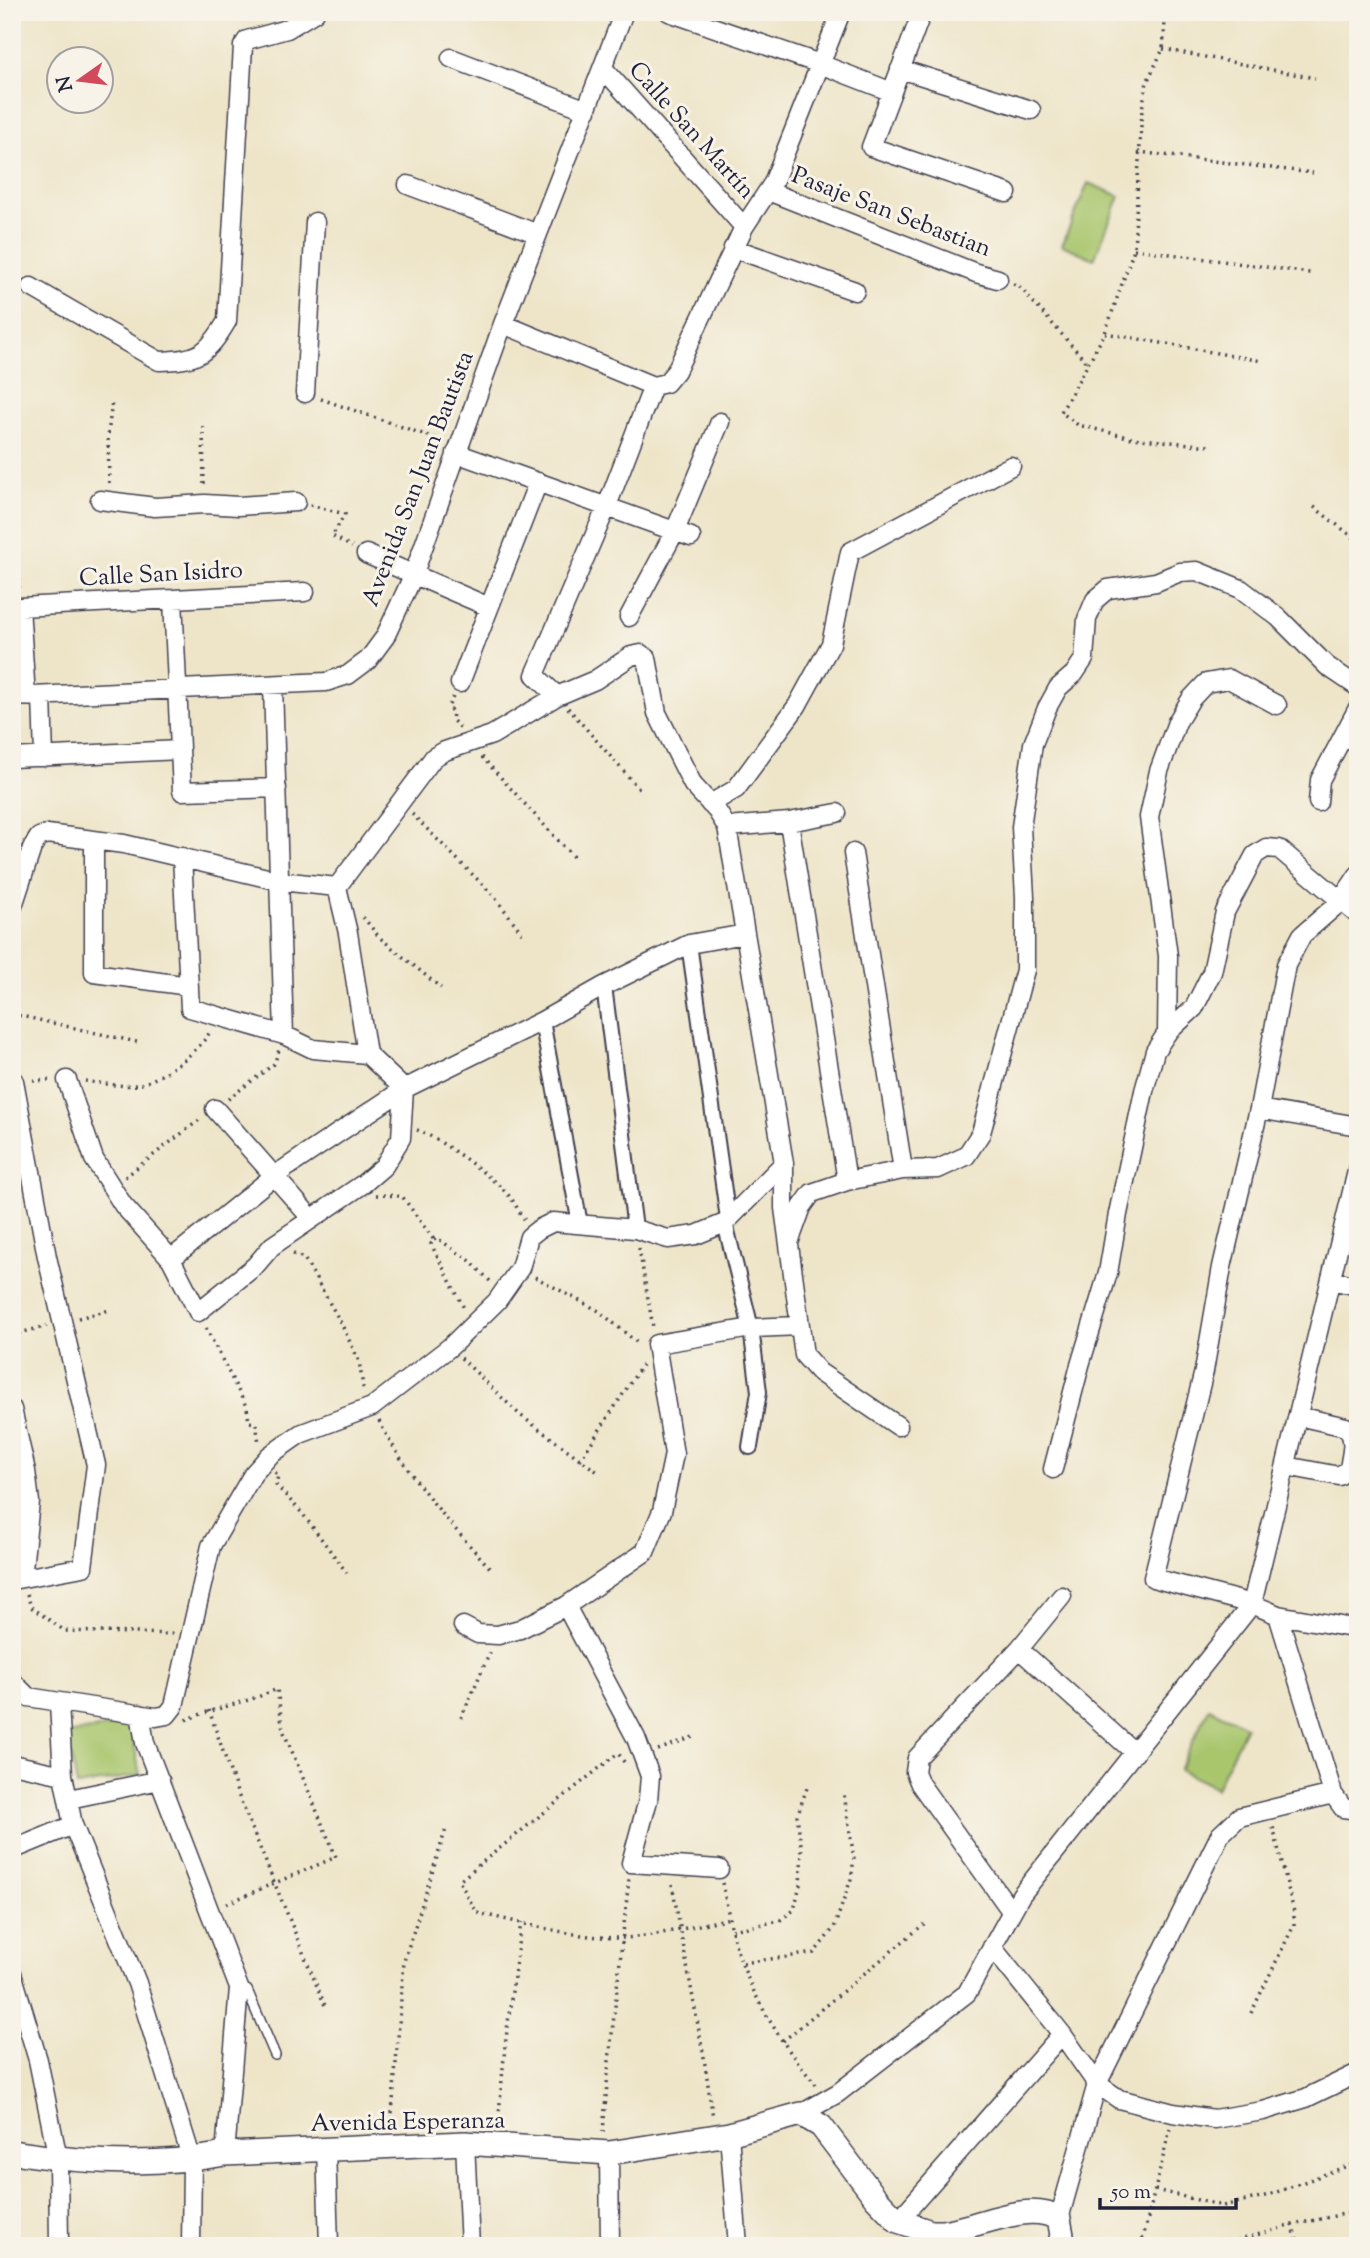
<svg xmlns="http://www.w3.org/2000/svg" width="1370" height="2258" viewBox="0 0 1370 2258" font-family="'Sorts Mill Goudy',serif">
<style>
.pitch{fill:#a9c66d;stroke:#667454;stroke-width:2}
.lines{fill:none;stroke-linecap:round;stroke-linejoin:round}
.service-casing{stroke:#413f50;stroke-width:12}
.pedestrian-casing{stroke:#413f50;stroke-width:18}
.minor-casing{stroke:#413f50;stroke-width:21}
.tertiary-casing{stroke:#413f50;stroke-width:26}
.path{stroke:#413f50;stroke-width:3.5;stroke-dasharray:2 5;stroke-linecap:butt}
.service{stroke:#fff;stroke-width:9}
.pedestrian{stroke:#fff;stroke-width:14}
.minor{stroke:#fff;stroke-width:18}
.tertiary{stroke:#fff;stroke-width:23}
.labels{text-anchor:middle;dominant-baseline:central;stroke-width:6;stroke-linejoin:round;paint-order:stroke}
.street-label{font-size:24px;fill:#22223b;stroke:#f7f3e8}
</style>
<rect width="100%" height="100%" fill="#f7f3e8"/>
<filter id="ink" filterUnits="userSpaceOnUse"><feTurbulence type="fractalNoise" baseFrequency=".0143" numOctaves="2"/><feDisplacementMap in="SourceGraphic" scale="14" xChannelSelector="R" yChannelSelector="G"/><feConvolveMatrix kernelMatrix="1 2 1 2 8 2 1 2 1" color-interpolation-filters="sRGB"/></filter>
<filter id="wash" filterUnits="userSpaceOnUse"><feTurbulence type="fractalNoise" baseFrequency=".00686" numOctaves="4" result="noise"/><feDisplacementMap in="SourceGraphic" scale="28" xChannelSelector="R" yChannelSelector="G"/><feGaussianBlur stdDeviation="1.57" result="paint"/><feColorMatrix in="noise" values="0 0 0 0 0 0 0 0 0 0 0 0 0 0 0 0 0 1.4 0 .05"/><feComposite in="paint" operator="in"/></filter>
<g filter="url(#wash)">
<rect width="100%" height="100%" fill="#eee5c9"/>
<!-- pitch -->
<path class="pitch" d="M1088 183 1120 196 1094 259 1062 245Z
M1209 1708 1246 1726 1216 1788 1179 1770Z
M130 1723 140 1775 77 1786 67 1734Z"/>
</g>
<g filter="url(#ink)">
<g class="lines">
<defs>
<path id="service" d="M239 1988 247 1990 275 2055"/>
<path id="pedestrian" d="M689 944 728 1219
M604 986 635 1229
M542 1021 580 1224
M725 1223 751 1328 759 1392 750 1447"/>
<path id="minor" d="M669 12 820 64 892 92
M922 12 871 147 1007 193
M451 58 587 110
M603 68 744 227
M900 69 1031 110
M408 185 538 234
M768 191 976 273 998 279
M733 248 855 291
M31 287 159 361C198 360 207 355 227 321L243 46 247 40 287 29 315 12
M503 324 653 386 666 383 676 371 744 227 773 183 841 12
M305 393 315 222
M456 453 691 537
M100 500 155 507 205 504 238 506 296 502
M366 554 489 607
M173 599 182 791 277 788
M629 617 675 531 720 422
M460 683 538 482
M273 686 284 1035
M26 696 20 607 305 592
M42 696 44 757
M557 696 535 675 607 506 653 386
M12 697 326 682 348 675 368 660 385 637 413 576 503 324 624 12
M12 758 180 750
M1318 802 1320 780 1358 708
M710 804 736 789 797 706 831 644 850 552 1011 466
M789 822 847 1181
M727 827 789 822 837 813
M94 840V973L189 986
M853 853 903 1170
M1358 875 1340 902 1302 935 1286 965 1259 1109 1222 1267 1204 1371 1153 1578 1252 1604 1278 1615 1358 1629
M337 887 348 933 367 1054
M12 909 32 848 39 837 47 834 124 844 280 881 337 887 434 757 445 751 492 735 557 696 595 680 631 656 641 654 647 658 657 713 693 785 717 811 727 827 784 1163V1208L804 1355 819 1372 898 1426
M1167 1033 1168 956 1149 817 1159 771 1177 722 1191 699 1206 683 1229 679 1277 705
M67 1080 94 1159 123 1205 171 1259 198 1312 255 1266 272 1246 363 1184 384 1166 401 1138 404 1089 367 1054 313 1049 284 1035 190 1008 182 857
M215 1109 311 1218
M1259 1109 1358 1126
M790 1240 802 1207 812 1193 847 1181 903 1170 938 1169 966 1156 981 1133 1025 970V897L1021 827 1033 744 1047 708 1058 688 1074 674 1084 659 1087 619 1095 600 1108 589 1156 582 1180 572 1197 571 1241 589 1278 617 1327 666 1358 687
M171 1259 274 1176 404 1089 542 1021 604 986 689 944 745 934
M1331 1280 1358 1286
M12 1409 26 1471 30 1502 22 1578
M1286 1466 1339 1476 1349 1469C1351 1454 1357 1439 1346 1427L1298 1416
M1053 1469 1080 1365 1108 1273 1118 1214 1144 1091 1155 1051 1167 1033 1194 1008 1212 972 1225 912 1255 855 1266 848 1279 849 1358 915
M12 1580 83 1567 96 1465 47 1257 14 1081
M566 1606 636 1738 650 1776 648 1800 631 1863 719 1869
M1278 1615 1333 1794 1343 1808 1358 1810
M463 1626 478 1634 498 1635 520 1629 566 1606 645 1552 662 1511 674 1454 656 1344 751 1328 800 1326
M1019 1649 1062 1596
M12 1681 28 1697 156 1717 167 1715 174 1706 211 1546 253 1474 270 1455 300 1434 372 1407 450 1347 497 1301 520 1268 529 1237 539 1229 553 1222 635 1229 668 1239 696 1235 725 1223 784 1163
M59 1703 63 1775 73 1825 137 1983 192 2160 191 2246
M140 1714 145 1743 239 1988 225 2154
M12 1764 63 1775
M69 1799 160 1780
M12 1850 73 1825
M1011 1911 920 1784 915 1772 917 1758 1019 1649 1135 1753
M992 1947 1062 2034 1097 2084 1119 2099 1173 2113 1214 2119 1263 2111 1306 2098 1358 2073
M12 1973 38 2060 58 2159 59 2246
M801 2114 838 2093 967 1993 1021 1895 1252 1604 1358 1167
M729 2134 738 2246
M465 2143 470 2246
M326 2148 329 2246
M609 2153 610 2246
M1059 2219 1097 2084 1220 1835 1239 1817 1333 1794
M898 2221 1062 2034"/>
<path id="tertiary" d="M12 2152C83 2163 154 2167 225 2154L465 2143 609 2153 729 2134 801 2114 821 2126 875 2197 898 2221 931 2232H943C979 2227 1027 2200 1059 2219L1062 2235 1059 2246"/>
</defs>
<!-- service casing -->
<use href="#service" class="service-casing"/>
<!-- pedestrian casing -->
<use href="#pedestrian" class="pedestrian-casing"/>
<!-- minor casing -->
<use href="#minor" class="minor-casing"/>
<!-- tertiary casing -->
<use href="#tertiary" class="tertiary-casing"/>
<!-- path -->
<path class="path" d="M1159 12 1165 22 1163 49 1147 82 1142 109 1134 249 1105 333 1061 412 1078 425 1132 438 1210 446
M1163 49 1315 78
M1138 152 1313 173
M1134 249 1310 273
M1013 284 1019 286 1088 364
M1105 333 1262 361
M321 399 443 441
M203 426 204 486
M109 483 108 435 112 401
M310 505 345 514 332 536 352 547
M1314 507 1358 541
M12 534 17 535 19 591
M453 697 448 707 453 713 452 720 461 728
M568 708 640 790
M482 757 576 860
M412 814 494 896 522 933
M363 917 379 937 441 988
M12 1014 141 1043
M33 1081 49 1080
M85 1081C101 1083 125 1088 141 1084 164 1077 200 1051 211 1030
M228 1099 274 1064 279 1050
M417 1130C438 1137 497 1180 510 1197 516 1204 519 1213 525 1220
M125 1177 202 1118
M376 1195 402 1196 434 1240 431 1244 465 1310
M434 1240 437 1238 469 1260 491 1282
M639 1248 653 1327
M293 1254 304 1258 341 1323 359 1361 364 1393
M535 1277 599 1311 640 1345
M78 1318 110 1310
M206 1328 247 1408 249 1422 256 1423 259 1443
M12 1335 47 1326
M461 1358 520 1415 599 1473
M379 1421C408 1477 449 1523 491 1569
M580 1460 642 1365
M275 1472 278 1475 276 1485 302 1513 347 1573
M27 1594 31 1607 65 1631 173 1634
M209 1710 237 1792 326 2008
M461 1718 491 1650
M186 1720C216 1707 248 1703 277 1689L283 1730 336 1857 223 1905
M658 1750 693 1737
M624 1762 618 1753 459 1881 477 1913C524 1923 574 1938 622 1938 655 1937 697 1925 730 1918
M722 1883C727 1904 730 1926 736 1947 752 1997 783 2047 817 2086
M672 1884 704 2058 713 2118
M732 1930 779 1921 794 1910 800 1885 802 1852 797 1816 807 1788
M743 1963 814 1953 834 1928 851 1879 854 1858 844 1794
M1251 2013 1294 1925V1912L1273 1827
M783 2041 924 1924
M498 2125 505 2046 521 1922
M391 2127 404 1961 446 1829
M603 2132 609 2061 629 1879
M1155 2190 1223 2206 1269 2195 1358 2162
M1292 2225 1299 2246
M1141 2246 1170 2129
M1225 2246 1232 2242 1292 2225 1358 2211"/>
<!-- service -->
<use href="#service" class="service"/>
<!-- pedestrian -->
<use href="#pedestrian" class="pedestrian"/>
<!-- minor -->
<use href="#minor" class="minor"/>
<!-- tertiary -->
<use href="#tertiary" class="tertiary"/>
</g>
</g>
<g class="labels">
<!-- street labels -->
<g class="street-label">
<text transform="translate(691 131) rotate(48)">Calle San Martín</text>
<text transform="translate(891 213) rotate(21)">Pasaje San Sebastian</text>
<text transform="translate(419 479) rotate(-69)">Avenida San Juan Bautista</text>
<text transform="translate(161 575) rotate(-3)">Calle San Isidro</text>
<text transform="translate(408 2123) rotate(-1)">Avenida Esperanza</text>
</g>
</g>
<!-- margin -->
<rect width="1370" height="2258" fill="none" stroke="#f7f3e8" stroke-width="42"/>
<!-- north arrow -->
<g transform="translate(80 80) rotate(256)"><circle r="33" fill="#f7f3e8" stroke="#a29fa3" stroke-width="2"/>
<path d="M0-5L12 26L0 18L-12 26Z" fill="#d1495b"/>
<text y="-10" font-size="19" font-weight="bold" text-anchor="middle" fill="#22223b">N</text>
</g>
<!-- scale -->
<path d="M1100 2198v10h136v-10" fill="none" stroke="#22223b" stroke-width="3.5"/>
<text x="1111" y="2198" font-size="21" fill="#22223b" stroke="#f7f3e8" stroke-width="5" paint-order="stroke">50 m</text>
</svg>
